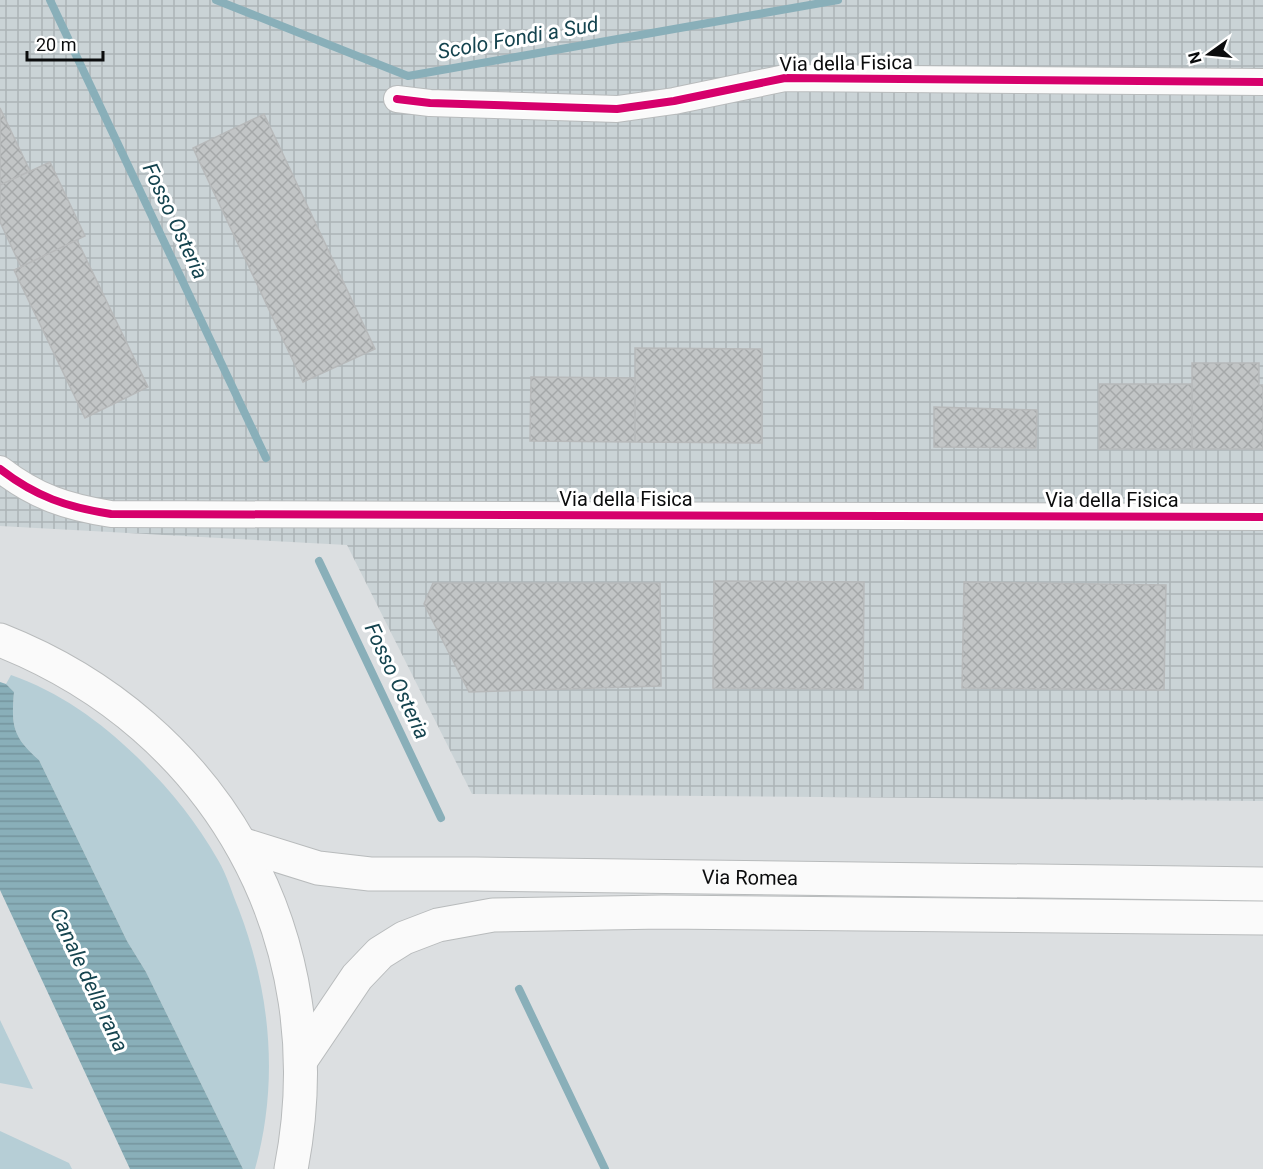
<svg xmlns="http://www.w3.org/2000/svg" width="1263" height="1169" viewBox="0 0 1263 1169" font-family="Roboto,sans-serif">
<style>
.industrial{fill:url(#industrial-grid)}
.green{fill:#b6ced6}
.water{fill:url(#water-rules)}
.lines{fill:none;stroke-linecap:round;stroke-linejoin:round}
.stream{stroke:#89afb9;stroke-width:8}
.building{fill:url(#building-cross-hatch);stroke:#b7b9ba;stroke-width:1.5}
.street-casing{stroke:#b8bbbc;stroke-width:28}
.primary-casing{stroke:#b8bbbc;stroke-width:35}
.street{stroke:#fafafa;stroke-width:26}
.primary{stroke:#fafafa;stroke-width:33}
.cycleway-casing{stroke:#fff;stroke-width:11}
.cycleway{stroke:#d6006c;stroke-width:8}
.labels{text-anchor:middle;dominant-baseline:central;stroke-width:6;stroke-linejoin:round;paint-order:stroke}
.street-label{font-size:20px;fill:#0b0c0d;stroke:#fff}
.water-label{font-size:21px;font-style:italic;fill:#15444f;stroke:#fff}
</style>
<defs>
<pattern id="industrial-grid" width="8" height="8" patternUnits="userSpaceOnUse" patternTransform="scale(1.5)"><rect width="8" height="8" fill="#cad3d6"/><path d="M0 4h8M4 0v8" fill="none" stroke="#acb4b6"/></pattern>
<pattern id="water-rules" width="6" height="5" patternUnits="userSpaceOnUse" patternTransform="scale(1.5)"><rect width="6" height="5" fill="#89afb9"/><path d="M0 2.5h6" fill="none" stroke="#75959e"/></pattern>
<pattern id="building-cross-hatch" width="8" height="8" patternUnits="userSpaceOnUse" patternTransform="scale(1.5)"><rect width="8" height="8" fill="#c2c5c6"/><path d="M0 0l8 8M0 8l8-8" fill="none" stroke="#a5a8a9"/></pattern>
</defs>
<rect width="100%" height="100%" fill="#dcdfe1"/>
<!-- industrial -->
<path class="industrial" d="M0 0H1263V801L472 794 347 545 0 526Z"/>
<!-- green -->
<path class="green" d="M11 675C58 691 101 722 136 756 168 787 196 821 218 860 227 875 232 893 239 910 271 994 279 1082 255 1169H243L146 972 127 941 39 760C13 737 11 726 14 692L6 684Z
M0 1020 33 1089 0 1083Z
M0 1131 69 1163 72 1169H0Z"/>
<!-- water -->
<path class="water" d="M0 682 6 684 14 692C11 726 13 737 39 760L127 941 146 972 243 1169H130L0 890Z"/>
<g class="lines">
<!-- stream -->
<path class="stream" d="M50 0 266 458
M216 0 408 76 838 0
M319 561 441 818
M519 989 605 1169"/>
</g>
<!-- building -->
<path class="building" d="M0 108 30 171 0 185Z
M264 114 375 349 303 382 193 148Z
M50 162 85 236 21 267 0 222V185Z
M77 240 148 387 85 418 14 270Z
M635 348 762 349V443L635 442Z
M1192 363H1259V385H1263V449H1192Z
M531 377 635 378V442L530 441Z
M1099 384H1192V449H1099Z
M934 407 1037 410 1036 448 934 447Z
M714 581 864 582 863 689 713 688Z
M964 582 1166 585 1164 690 962 688Z
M433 583H660L661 686 469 692 424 604Z"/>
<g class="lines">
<defs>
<path id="street" d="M397 99 430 103 617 109 674 101 785 78 1263 82
M0 469C36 497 67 507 111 514L1263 517"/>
<g id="primary">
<path d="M0 640C218 726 336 939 291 1169"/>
<path id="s1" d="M241 844 318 868 370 874H475L1263 884"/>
<path d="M301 1060 357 977 380 953 404 938 438 925 493 915 662 912 1263 918"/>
</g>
</defs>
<!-- street casing -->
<use href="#street" class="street-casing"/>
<!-- primary casing -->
<use href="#primary" class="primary-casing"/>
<!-- street -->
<use href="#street" class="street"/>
<!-- primary -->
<use href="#primary" class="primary"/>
<defs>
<path id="cycleway" d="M397 99 430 103 617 109 674 101 785 78 1263 82
M0 469C36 497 67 507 111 514L1263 517"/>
</defs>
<!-- cycleway casing -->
<use href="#cycleway" class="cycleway-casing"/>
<!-- cycleway -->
<use href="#cycleway" class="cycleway"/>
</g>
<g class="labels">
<!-- street labels -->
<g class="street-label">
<text transform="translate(846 63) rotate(-1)">Via della Fisica</text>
<text x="626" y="499">Via della Fisica</text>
<text x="1112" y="500">Via della Fisica</text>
<text stroke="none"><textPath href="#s1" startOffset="513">Via Romea</textPath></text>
</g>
<!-- water labels -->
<g class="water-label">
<text transform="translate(518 38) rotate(-10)">Scolo Fondi a Sud</text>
<text transform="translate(175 221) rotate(65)">Fosso Osteria</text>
<text transform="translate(397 681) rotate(65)">Fosso Osteria</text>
<text transform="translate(89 980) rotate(65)">Canale della rana</text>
</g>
</g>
<!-- north arrow -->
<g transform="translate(1209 54) rotate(255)" stroke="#ffffff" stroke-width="4.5" paint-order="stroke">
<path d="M0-4.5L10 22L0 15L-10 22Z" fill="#0b0c0d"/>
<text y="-9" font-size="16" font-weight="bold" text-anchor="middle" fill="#0b0c0d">N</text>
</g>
<!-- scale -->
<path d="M27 51v9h76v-9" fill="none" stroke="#0b0c0d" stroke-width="3"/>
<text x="36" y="51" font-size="18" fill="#0b0c0d" stroke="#ffffff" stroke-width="4.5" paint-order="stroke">20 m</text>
</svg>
